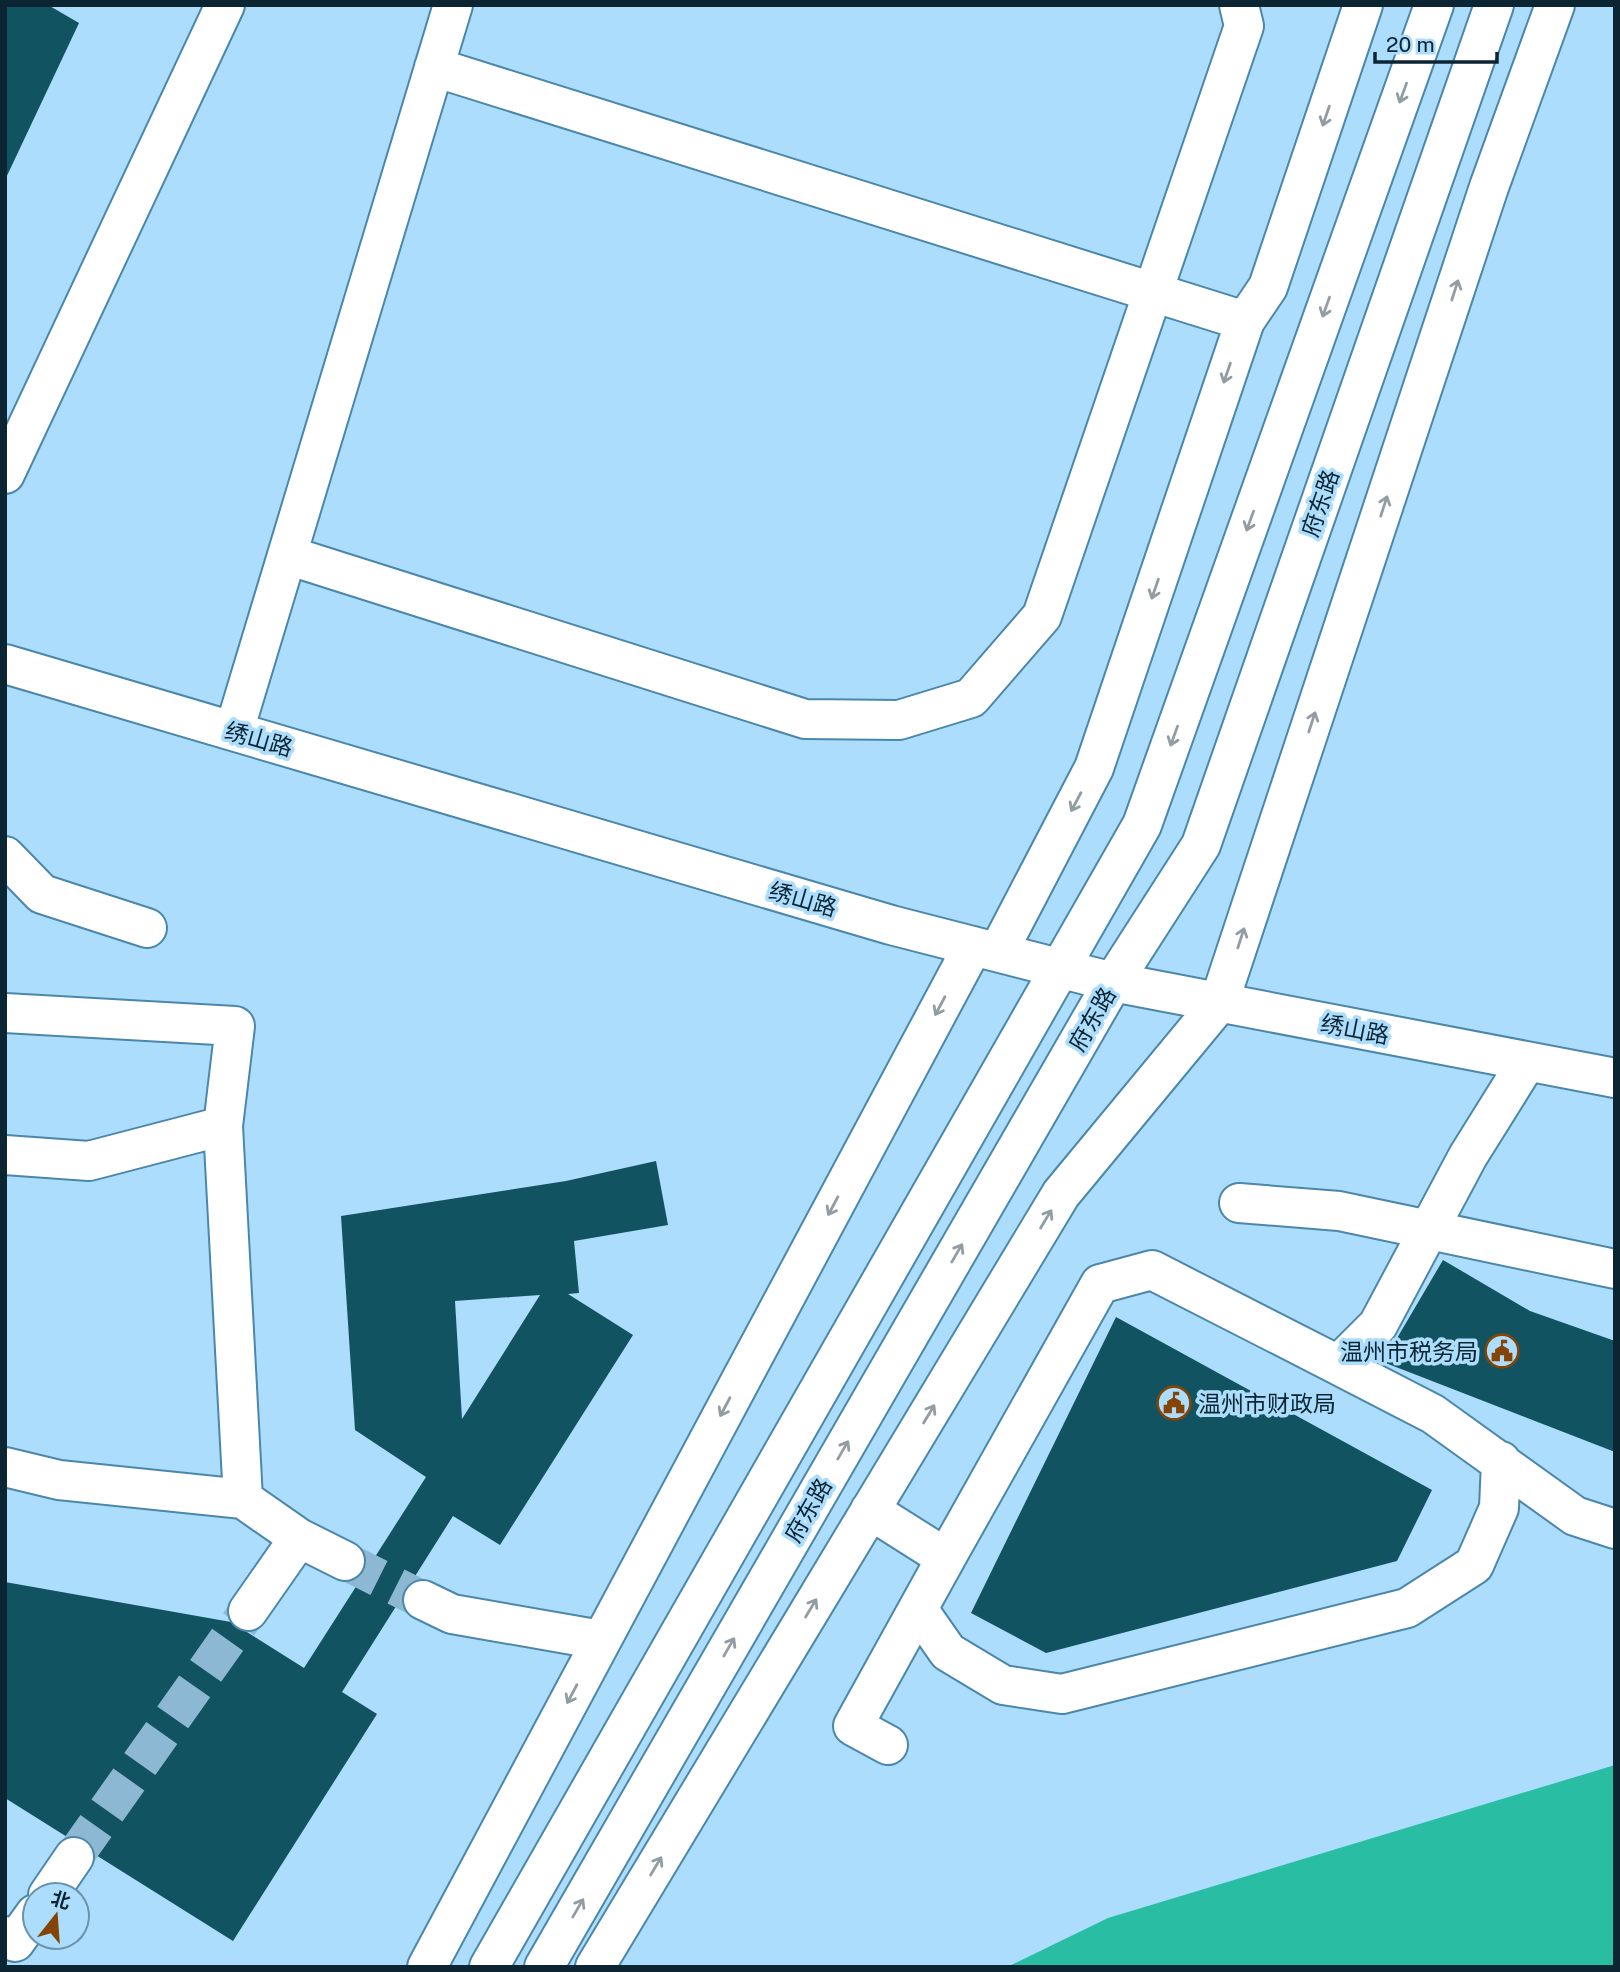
<svg xmlns="http://www.w3.org/2000/svg" width="1620" height="1972" viewBox="0 0 1620 1972" font-family="'Public Sans','Noto Sans SC',sans-serif">
<style>
.water{fill:#29bea3}
.building{fill:#125361;fill-rule:evenodd}
.lines{fill:none;stroke-linecap:round;stroke-linejoin:round}
.minor-tunnel{stroke:#8cb8d4;stroke-width:38;stroke-dasharray:38 19;stroke-linecap:butt}
.minor-casing{stroke:#4b87aa;stroke-width:42}
.major-casing{stroke:#4b87aa;stroke-width:42}
.minor{stroke:#fff;stroke-width:38}
.major{stroke:#fff;stroke-width:38}
.oneway{stroke:#929da3}
.labels{text-anchor:middle;dominant-baseline:central;stroke-width:7;stroke-linejoin:round;paint-order:stroke}
.street-label{font-size:23px;fill:#0c2533;stroke:#acddfc}
.poi-label{font-size:23px;fill:#0c2533;stroke:#acddfc;text-anchor:end}
</style>
<rect width="100%" height="100%" fill="#acddfc"/>
<!-- water -->
<path class="water" d="M1615 1765V1967H1007L1108 1918Z"/>
<!-- building -->
<path class="building" d="M5 5H48L79 23 5 180Z
M656 1161 668 1225 574 1241 579 1293 568 1294 633 1335 500 1545 453 1516 342 1692 377 1714 233 1941 5 1798V1582L231 1622 304 1668 426 1477 355 1430 341 1216 566 1181ZM540 1295 462 1419 455 1301Z
M1443 1260 1530 1311 1615 1341V1452L1383 1362Z
M1116 1317 1432 1490 1397 1561 1046 1653 971 1613Z"/>
<g class="lines">
<!-- minor-tunnel -->
<path class="minor-tunnel" d="M345 1561 423 1600
M74 1857 248 1611"/>
<defs>
<path id="minor" d="M434 67 1245 321
M5 474 225 5
M287 555 805 719 899 720 971 698 1042 616 1244 26 1239 5
M5 664 891 925 1113 982 1615 1078
M234 731 453 5
M5 856 42 894 147 928
M998 952 1094 768 1245 321 1268 287 1363 5
M5 1013 235 1026 223 1126 89 1161 5 1155
M223 1126 243 1499
M1239 1203 1339 1211 1615 1269
M1338 1365 1433 1414 1575 1516 1615 1529
M5 1467 59 1480 243 1499 299 1538
M870 1510 946 1558 853 1726 888 1745
M946 1558 1100 1284 1152 1270 1338 1365 1378 1325 1468 1156 1526 1063
M423 1600 452 1614 601 1640
M918 1609 948 1652 1003 1685 1062 1694 1407 1608 1474 1565 1499 1508 1501 1461
M248 1611 299 1538 345 1561
M48 1895 74 1857
M5 1936 15 1942 35 1914
M427 1967 973 946
M595 1967 1061 1194 1219 1003 1489 187 1555 5"/>
<path id="major" d="M489 1967 1142 825 1434 5
M544 1967 1113 982 1201 845 1494 5"/>
</defs>
<!-- minor casing -->
<use href="#minor" class="minor-casing"/>
<!-- major casing -->
<use href="#major" class="major-casing"/>
<!-- minor -->
<use href="#minor" class="minor"/>
<!-- major -->
<use href="#major" class="major"/>
</g>
<!-- one-way arrows -->
<defs><path id="oneway-shaft" d="M-6 0H5M1.5-3L5.5 0L1.5 3" fill="none" stroke-width="1.6" stroke-linecap="round" stroke-linejoin="round" transform="scale(1.75)"/></defs>
<g class="oneway">
<use href="#oneway-shaft" transform="translate(1403 93) rotate(110)"/>
<use href="#oneway-shaft" transform="translate(1326 116) rotate(109)"/>
<use href="#oneway-shaft" transform="translate(1455 290) rotate(-72)"/>
<use href="#oneway-shaft" transform="translate(1326 307) rotate(110)"/>
<use href="#oneway-shaft" transform="translate(1227 373) rotate(109)"/>
<use href="#oneway-shaft" transform="translate(1384 506) rotate(-72)"/>
<use href="#oneway-shaft" transform="translate(1250 521) rotate(110)"/>
<use href="#oneway-shaft" transform="translate(1155 589) rotate(109)"/>
<use href="#oneway-shaft" transform="translate(1312 722) rotate(-72)"/>
<use href="#oneway-shaft" transform="translate(1174 736) rotate(110)"/>
<use href="#oneway-shaft" transform="translate(1076 802) rotate(118)"/>
<use href="#oneway-shaft" transform="translate(1241 938) rotate(-72)"/>
<use href="#oneway-shaft" transform="translate(940 1006) rotate(118)"/>
<use href="#oneway-shaft" transform="translate(833 1206) rotate(118)"/>
<use href="#oneway-shaft" transform="translate(1046 1219) rotate(-59)"/>
<use href="#oneway-shaft" transform="translate(957 1253) rotate(-60)"/>
<use href="#oneway-shaft" transform="translate(725 1407) rotate(118)"/>
<use href="#oneway-shaft" transform="translate(929 1414) rotate(-59)"/>
<use href="#oneway-shaft" transform="translate(843 1450) rotate(-60)"/>
<use href="#oneway-shaft" transform="translate(811 1608) rotate(-59)"/>
<use href="#oneway-shaft" transform="translate(729 1647) rotate(-60)"/>
<use href="#oneway-shaft" transform="translate(572 1694) rotate(118)"/>
<use href="#oneway-shaft" transform="translate(656 1866) rotate(-59)"/>
<use href="#oneway-shaft" transform="translate(578 1908) rotate(-60)"/>
</g>
<!-- icons -->
<defs>
<symbol id="civic-ring" viewBox="-11 -11 22 22"><circle r="9.5" fill="#acddfc" stroke="#834406" stroke-width="1.5"/><path d="M-.6-6.5H3V-4.5H.6V-3L4-1V1h2V6H-6V1h2V-1L-.6-3ZM-1.2 2.5V6h2.4V2.5Z" fill="#834406"/></symbol>
</defs>
<g fill-rule="evenodd">
<use href="#civic-ring" x="1483" y="1332" width="38" height="38"/>
<use href="#civic-ring" x="1155" y="1384" width="38" height="38"/>
</g>
<g class="labels">
<!-- street labels -->
<g class="street-label">
<text transform="translate(1320 503) rotate(-71)">府东路</text>
<text transform="translate(259 739) rotate(16)">绣山路</text>
<text transform="translate(803 899) rotate(16)">绣山路</text>
<text transform="translate(1092 1019) rotate(-60)">府东路</text>
<text transform="translate(1355 1029) rotate(11)">绣山路</text>
<text transform="translate(808 1510) rotate(-60)">府东路</text>
</g>
<!-- poi labels -->
<g class="poi-label">
<text x="1478" y="1351">温州市税务局</text>
<text x="1198" y="1403" text-anchor="start">温州市财政局</text>
</g>
</g>
<!-- border -->
<rect width="1620" height="1972" fill="none" stroke="#0c2533" stroke-width="14"/>
<!-- north arrow -->
<g transform="translate(56 1916) rotate(17)"><circle r="33" fill="#acddfc" stroke="#6c93ac" stroke-width="2"/>
<path d="M0-5L12 26L0 18L-12 26Z" fill="#834406"/>
<text y="-10" font-size="19" font-weight="bold" text-anchor="middle" fill="#0c2533">北</text>
</g>
<!-- scale -->
<path d="M1375 52v10h122v-10" fill="none" stroke="#0c2533" stroke-width="3.5"/>
<text x="1386" y="52" font-size="21" fill="#0c2533" stroke="#acddfc" stroke-width="5" paint-order="stroke">20 m</text>
</svg>
